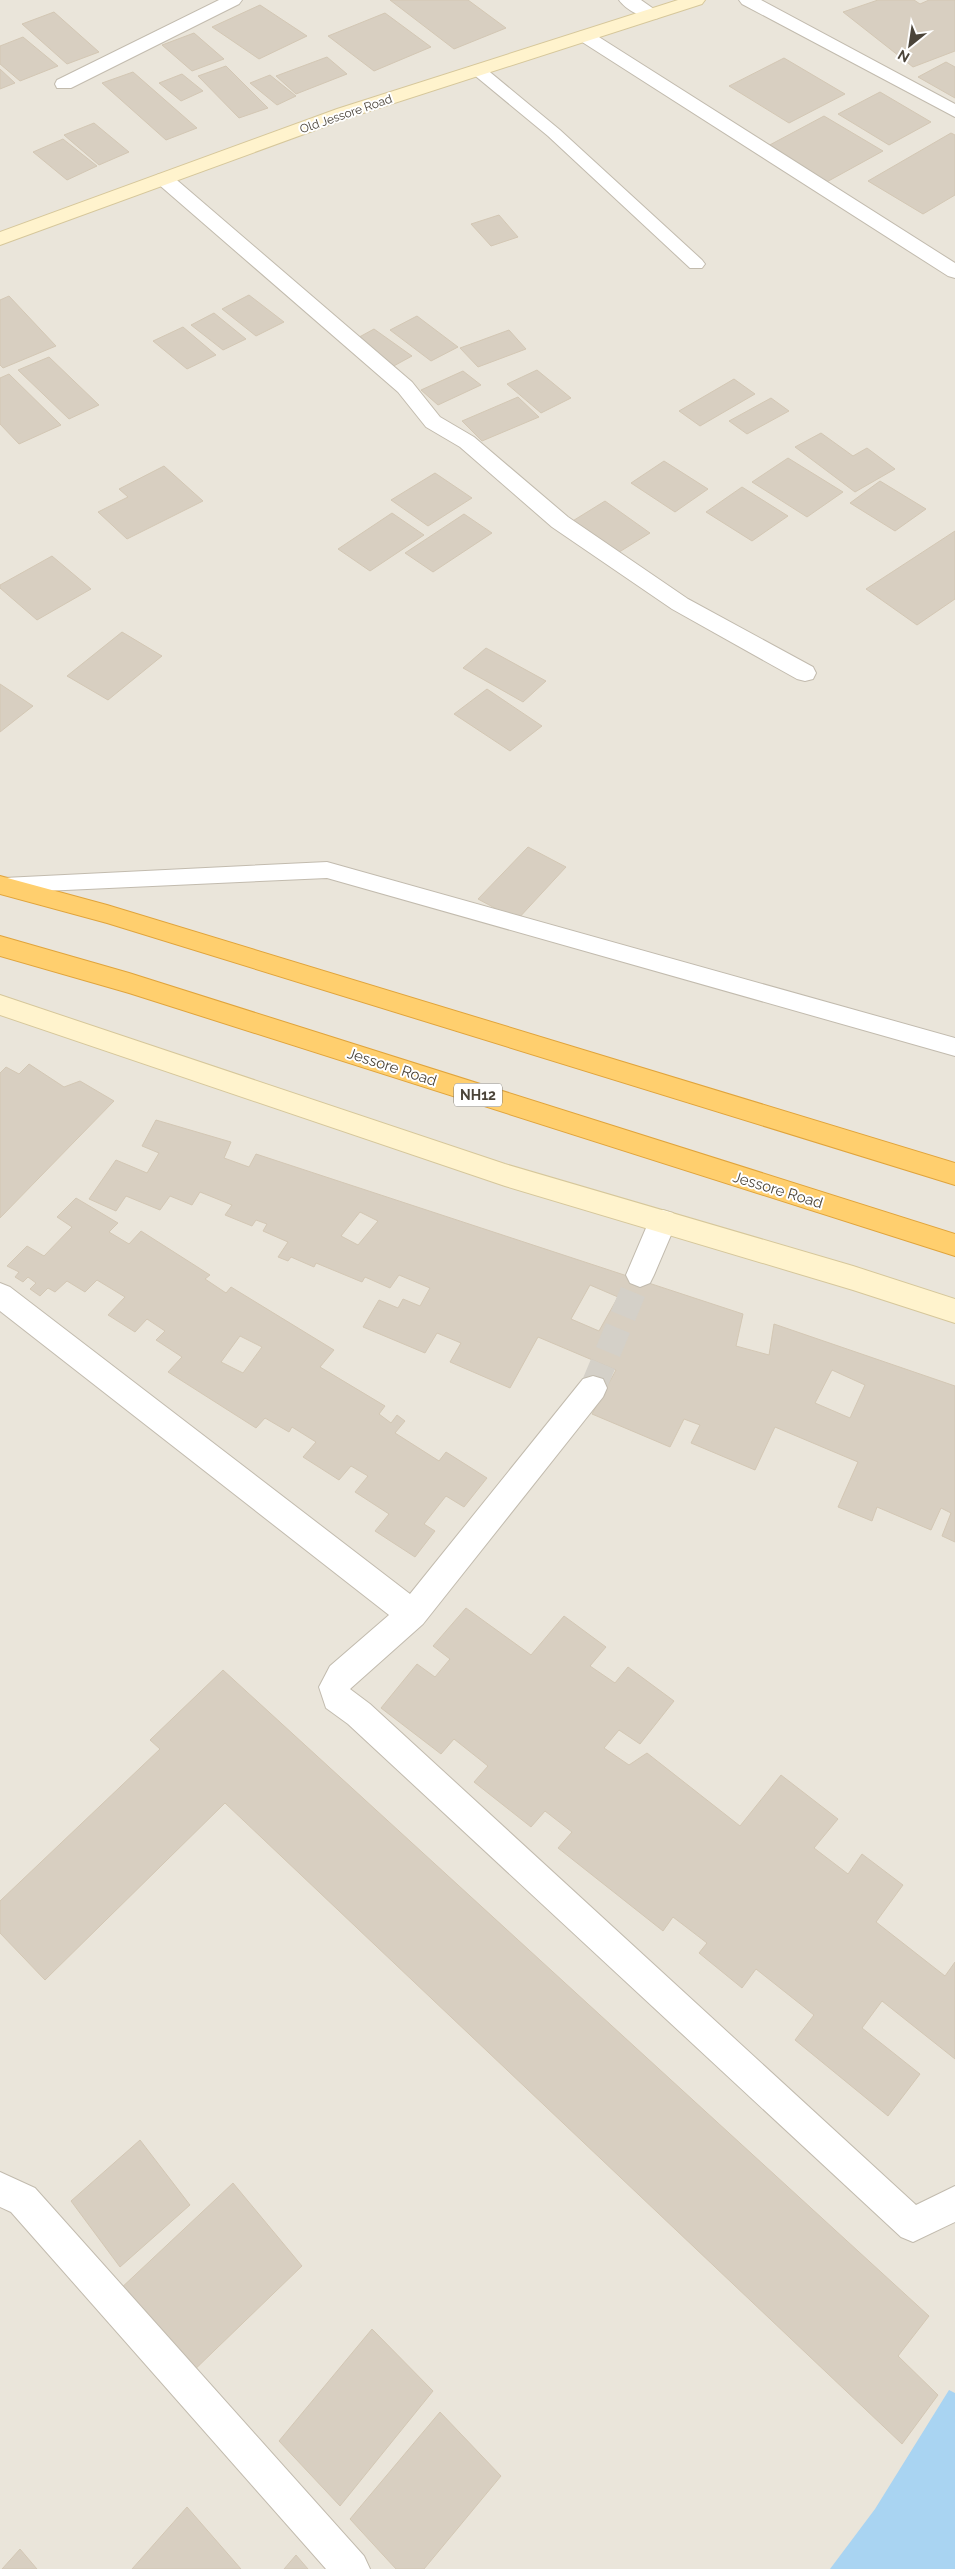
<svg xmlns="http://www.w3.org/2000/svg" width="955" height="2569" viewBox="0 0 955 2569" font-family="Raleway,sans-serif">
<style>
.residential{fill:#eae5da}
.water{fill:#a9d4f2}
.building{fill:#d8cfc1;stroke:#d3c7b4;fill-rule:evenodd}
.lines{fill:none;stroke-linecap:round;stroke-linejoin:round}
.street-tunnel{stroke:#d4d0c8;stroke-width:26;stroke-dasharray:26 13;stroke-linecap:butt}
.lane-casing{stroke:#c2bbae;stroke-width:2}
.street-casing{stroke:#c2bbae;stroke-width:2}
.secondary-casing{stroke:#d6c79b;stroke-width:2}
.highway-casing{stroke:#e0a43c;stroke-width:2}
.lane{fill:#fff;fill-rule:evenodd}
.street{fill:#fff;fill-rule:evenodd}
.secondary{fill:#fff3cd;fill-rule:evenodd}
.highway{fill:#ffcf6e;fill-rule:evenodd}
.labels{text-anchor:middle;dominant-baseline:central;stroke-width:4;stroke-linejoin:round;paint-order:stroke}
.far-street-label{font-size:12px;fill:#4b4439;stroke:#fff}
.shield{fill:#fff;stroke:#817c74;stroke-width:1}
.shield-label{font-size:14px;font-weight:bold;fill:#4b4439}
.street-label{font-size:15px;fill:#4b4439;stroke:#fff}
</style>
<rect width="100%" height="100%" fill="#f6f3ec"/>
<!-- residential -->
<path class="residential" d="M0 0H955V2569H0Z"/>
<!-- water -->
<path class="water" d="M949 2390 955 2393V2569H830L875 2509Z"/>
<!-- building -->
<path class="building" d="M390 0H468L506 28 454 49Z
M878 0H914L920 4 929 0H955V51L913 67 843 12Z
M260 5 307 36 259 59 212 27Z
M54 12 99 52 67 64 22 24Z
M385 13 431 47 374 71 328 36Z
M194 33 224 59 192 71 162 45Z
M23 37 58 66 20 81 0 64V46Z
M327 57 347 74 296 94 276 76Z
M784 58 845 94 789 123 729 86Z
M946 62 955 67V98L918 77Z
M226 66 268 108 239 118 198 76Z
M0 69 15 83 0 89Z
M133 72 197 128 166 140 102 83Z
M182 74 203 91 181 101 159 83Z
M270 75 296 96 277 105 250 83Z
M880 92 931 122 889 145 838 114Z
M824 116 883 151 823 184 764 148Z
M94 123 129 152 99 165 64 135Z
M951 133 955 135V195L923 214 868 181Z
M63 139 97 166 67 180 33 152Z
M499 215 518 237 491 246 471 224Z
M249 295 284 322 256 336 222 309Z
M9 296 56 346 3 368 0 365V300Z
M214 313 246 339 223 350 191 325Z
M417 316 458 347 431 361 390 330Z
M183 327 216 355 187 369 153 341Z
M374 329 412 356 390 368 352 341Z
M509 330 526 349 478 367 460 348Z
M49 357 99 405 69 419 18 370Z
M537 370 571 398 541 413 507 384Z
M463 371 481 385 438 405 421 390Z
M9 374 61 425 19 444 0 424V378Z
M734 379 755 394 700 426 679 411Z
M518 397 539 417 482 441 462 421Z
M771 398 789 411 747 434 729 421Z
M821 433 853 456 867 448 895 469 855 492 795 447Z
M788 458 843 492 807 517 752 482Z
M664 461 708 489 675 512 631 483Z
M164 466 203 501 127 539 98 512 128 497 119 489Z
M435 473 472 498 428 526 391 500Z
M880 481 926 509 895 531 850 503Z
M742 487 788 516 752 541 706 512Z
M605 501 650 533 616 554 571 522Z
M392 513 424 535 370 571 338 549Z
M464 514 492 533 433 572 405 553Z
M955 531V599L917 625 866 589Z
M52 556 91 589 37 620 0 588V585Z
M122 632 162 656 108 700 67 676Z
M486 648 546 681 523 702 463 668Z
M0 684 33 706 0 732Z
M487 689 542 726 510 751 454 714Z
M528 847 566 867 517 920 478 899Z
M29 1064 64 1087 80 1081 114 1101 0 1218V1073L6 1067 19 1074Z
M156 1120 231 1142 224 1158 249 1167 256 1154 743 1314 736 1346 769 1355 774 1324 955 1386V1542L942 1536 951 1513 941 1508 931 1530 877 1507 872 1521 838 1507 858 1462 775 1427 755 1470 691 1443 700 1425 684 1419 670 1447 592 1414 616 1370 538 1337 510 1388 450 1362 461 1343 437 1333 425 1353 363 1327 379 1300 398 1308 403 1299 420 1306 430 1288 399 1275 390 1288 365 1277 362 1282 316 1263 314 1267 291 1257 288 1261 278 1257 288 1242 263 1231 267 1224 256 1220 252 1226 225 1215 232 1205 200 1192 192 1205 170 1196 160 1210 126 1196 116 1211 89 1199 116 1160 147 1173 159 1153 142 1146ZM360 1212 378 1221 358 1245 341 1236ZM590 1285 618 1297 599 1331 571 1319ZM832 1370 865 1385 850 1418 815 1403Z
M76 1198 118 1223 109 1232 129 1244 141 1231 210 1275 205 1279 226 1293 231 1287 334 1350 320 1367 385 1406 379 1414 391 1423 397 1415 405 1421 395 1433 439 1461 446 1452 487 1478 464 1507 446 1496 424 1524 435 1531 415 1557 375 1531 389 1514 355 1492 368 1476 351 1466 339 1480 303 1457 316 1442 292 1427 289 1432 265 1418 256 1428 168 1372 182 1357 156 1340 165 1331 147 1319 135 1332 108 1315 125 1297 97 1280 85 1292 67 1281 55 1292 48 1288 40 1296 30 1289 36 1283 28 1277 23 1282 15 1277 19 1272 7 1266 27 1246 44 1256 72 1227 57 1217ZM240 1336 262 1347 243 1373 221 1362Z
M466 1608 531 1655 564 1616 606 1647 590 1666 615 1683 628 1667 674 1701 640 1744 619 1730 604 1748 629 1765 647 1753 740 1826 781 1775 838 1819 814 1848 848 1874 862 1854 903 1885 876 1922 945 1976 955 1962V2059L882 2001 862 2028 920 2074 888 2116 795 2040 814 2015 756 1969 742 1988 699 1953 707 1943 673 1917 663 1931 558 1848 572 1832 545 1811 531 1827 474 1782 488 1766 454 1739 441 1754 381 1708 417 1664 435 1677 450 1659 433 1646Z
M223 1670 929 2316 898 2356 938 2395 902 2444 225 1803 45 1980 0 1933V1901L160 1749 150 1740Z
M140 2140 190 2205 120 2267 71 2201Z
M233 2183 302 2266 186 2378 118 2291Z
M372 2329 433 2391 340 2506 279 2441Z
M440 2412 501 2476 424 2569H396L350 2519Z
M187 2507 241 2569H132Z
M20 2549 37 2569H2Z
M296 2555 308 2569H284Z"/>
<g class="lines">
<!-- street-tunnel -->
<path class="street-tunnel" d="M593 1388 640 1275"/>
<defs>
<path id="lane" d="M479 66 485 68 560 130 702 260 705 264 702 268H690L548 136 473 74 471 71 473 68Z
M327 862 955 1038V1056L327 878 0 893V879L4 878Z"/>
<path id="street" d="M219 0H242L239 4 71 88H57L55 84 57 80Z
M619 0H641L661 14 658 18C646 21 626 10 619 0Z
M739 0H761L955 104V117L742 4Z
M585 31 591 32 955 263V278L948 276 579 40 576 36 579 32Z
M164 173 171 175 412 382 440 417 474 437 568 517 688 599 813 667 816 673 813 679 805 681 797 679 672 609 552 527 460 447 426 427 398 392 157 183 154 179 157 175Z
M663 1210 673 1213 677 1221 654 1275 650 1283 640 1287 630 1283 626 1275 649 1221 653 1213Z
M0 1283 10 1287 410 1594 583 1379 593 1376 603 1379 607 1388 603 1397 423 1624 350 1689 370 1704 916 2205 955 2186V2222L913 2242 901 2237 348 1724 326 1708 319 1687 330 1666 389 1615 0 1311Z
M0 2172 35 2188 364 2556 370 2569H326L11 2212 0 2207Z"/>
<path id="secondary" d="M678 0H705L702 4 351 117 0 245V232L337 109Z
M0 995 505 1164 853 1266 955 1299V1323L853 1290 505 1186 0 1015Z"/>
<path id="highway" d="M0 876 107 905 955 1163V1185L107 923 0 894Z
M0 936 129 973 955 1234V1256L129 993 0 956Z"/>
</defs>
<!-- lane casing -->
<use href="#lane" class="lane-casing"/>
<!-- street casing -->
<use href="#street" class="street-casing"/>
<!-- secondary casing -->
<use href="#secondary" class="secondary-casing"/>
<!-- highway casing -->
<use href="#highway" class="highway-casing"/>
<!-- lane -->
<use href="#lane" class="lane"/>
<!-- street -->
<use href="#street" class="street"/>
<!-- secondary -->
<use href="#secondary" class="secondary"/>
<!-- highway -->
<use href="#highway" class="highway"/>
</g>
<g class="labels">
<!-- far-street labels -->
<g class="far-street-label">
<text transform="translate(346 114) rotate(-19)">Old Jessore Road</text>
</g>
<!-- shield labels -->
<rect class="shield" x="454" y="1083.5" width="48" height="23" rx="4"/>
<g class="shield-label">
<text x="478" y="1095">NH12</text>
</g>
<!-- street labels -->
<g class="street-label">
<text transform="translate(392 1067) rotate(18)">Jessore Road</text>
<text transform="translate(778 1190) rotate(17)">Jessore Road</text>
</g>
</g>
<!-- north arrow -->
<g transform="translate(910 45) rotate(210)" stroke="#ffffff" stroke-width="4" paint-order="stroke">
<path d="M0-4L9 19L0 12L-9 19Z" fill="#4b4439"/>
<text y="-8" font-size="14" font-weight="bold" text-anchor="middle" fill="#4b4439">N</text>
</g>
</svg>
